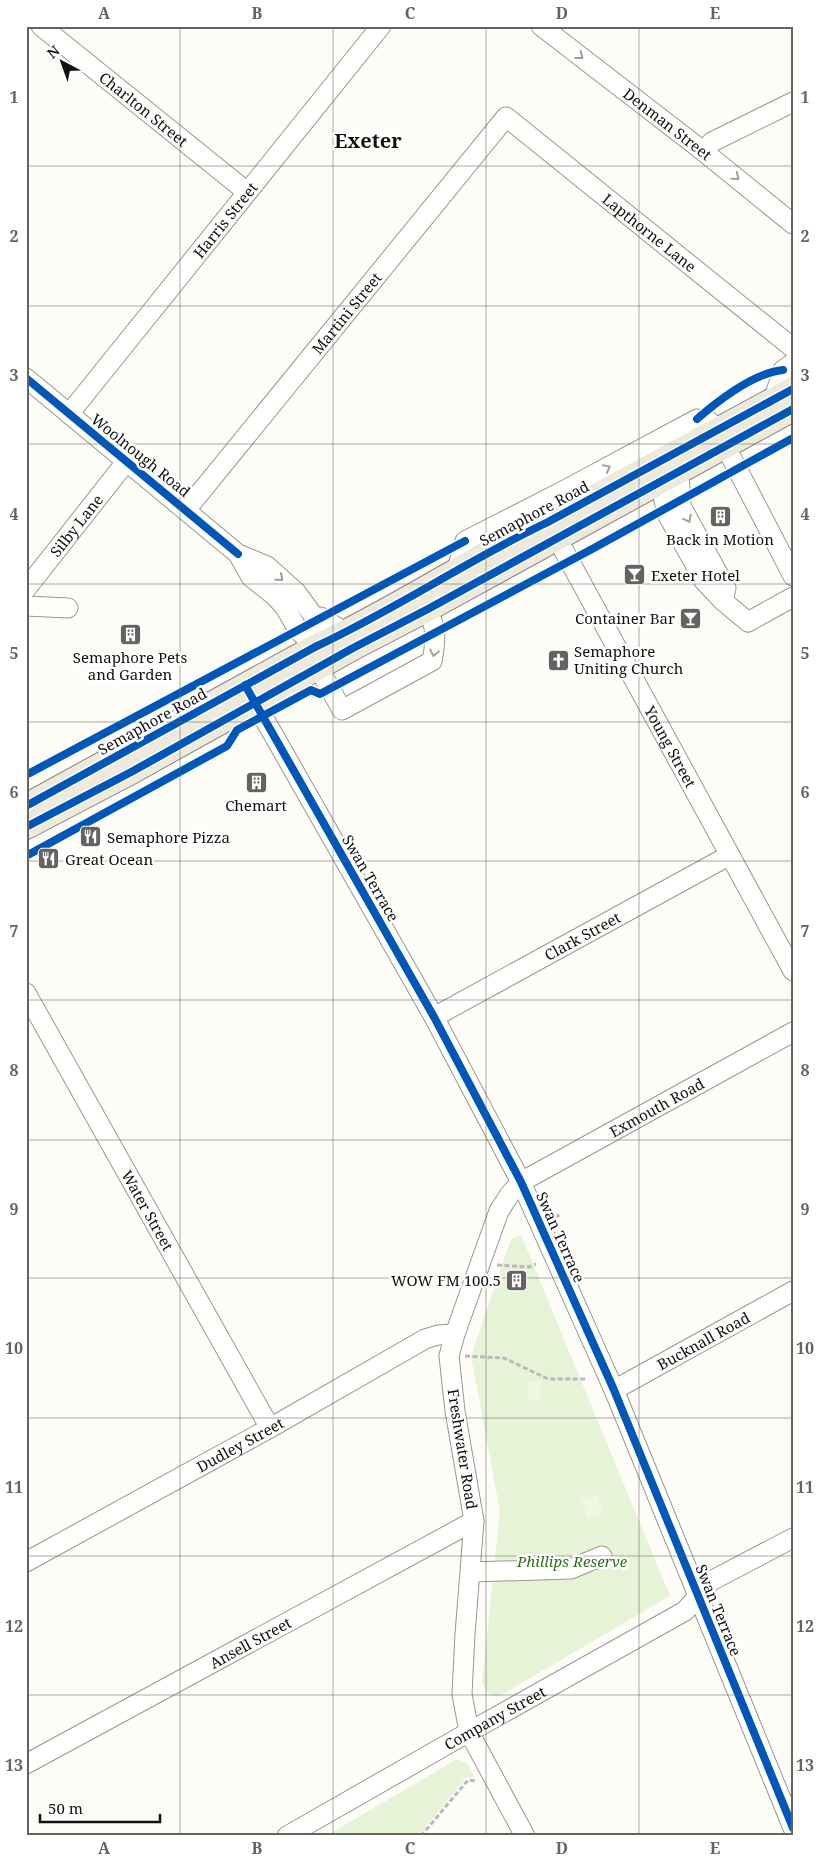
<svg xmlns="http://www.w3.org/2000/svg" width="819" height="1862" viewBox="0 0 819 1862" font-family="'Noto Serif',serif">
<style>
.green{fill:#e7f3d7}
.pitch{fill:#f0f6e1}
.lines{fill:none;stroke-linecap:round;stroke-linejoin:round}
.minor-casing{stroke:#979795;stroke-width:21}
.major-casing{stroke:#858482;stroke-width:26}
.path{stroke:#b9b9b8;stroke-width:3;stroke-dasharray:5 2.5;stroke-linecap:butt}
.minor{stroke:#fffffe;stroke-width:19}
.major{stroke:#ede9dc;stroke-width:24}
.cycleway-casing{stroke:#fff;stroke-width:11}
.cycleway{stroke:#0057b8;stroke-width:8}
.oneway{stroke:#a0a09f}
.grid{fill:none;stroke:#646362;stroke-width:1;stroke-opacity:0.55}
.labels{text-anchor:middle;dominant-baseline:central;stroke-width:5;stroke-linejoin:round;paint-order:stroke}
.street-label{font-size:15px;fill:#111;stroke:#fff}
.poi-label{font-size:15px;fill:#111;stroke:#fff;text-anchor:start}
.park-label{font-size:15px;font-style:italic;fill:#2f6b1f;stroke:#fff}
.district-label{font-size:20px;font-weight:bold;fill:#111;stroke:#fff}
.neatline{fill:none;stroke:#646362;stroke-width:2}
.grid-label{font-size:16px;text-anchor:middle;font-weight:bold;fill:#646362}
</style>
<rect width="100%" height="100%" fill="#fdfcf7"/>
<!-- green -->
<path class="green" d="M521 1235 670 1596 501 1695 495 1697 488 1694 482 1683 500 1511 471 1356 511 1239Z
M457 1759 468 1764 475 1778H466L418 1836H326Z"/>
<!-- pitch -->
<path class="pitch" d="M540 1381 541 1400 528 1401 527 1382Z
M597 1494 603 1514 588 1519 582 1499Z"/>
<g class="lines">
<defs>
<g id="minor">
<path id="s1" d="M41 26 247 192"/>
<path id="s2" d="M541 26 703 151 793 224"/>
<path d="M703 151 712 142 793 102"/>
<path d="M26 378 238 554 267 566 296 592 315 618V647"/>
<path d="M774 398 783 370 793 363"/>
<path id="s3" d="M69 414 381 26"/>
<path d="M664 471 660 482 667 514 704 581 723 601 726 588 681 506 679 472"/>
<path id="s4" d="M186 510 506 117 793 348"/>
<path id="s5" d="M551 527 793 971"/>
<path d="M238 554 251 577 276 597 286 609 298 630 315 647"/>
<path d="M457 569 465 541 563 491 697 419 710 422 717 430 793 576"/>
<path id="s6" d="M26 589 126 462"/>
<path d="M723 601 748 622 793 597"/>
<path d="M26 606 68 608"/>
<path d="M315 618 321 617 346 633"/>
<path d="M318 667 342 710 432 661C438 632 435 623 421 597"/>
<path d="M249 692 434 1017 521 1182 614 1390 793 1828"/>
<path id="s7" d="M26 993 270 1428"/>
<path id="s8" d="M434 1017 730 855"/>
<path id="s9" d="M614 1390 793 1291"/>
<path id="s10" d="M26 1562 270 1428 425 1339 438 1335 455 1334"/>
<path d="M471 1572 571 1569 602 1556"/>
<path id="s11" d="M26 1764 474 1521"/>
<path id="s12" d="M287 1836 469 1732 685 1611 711 1581 793 1538"/>
<path id="s13" d="M525 1836 469 1732 462 1694 465 1634 474 1521 455 1411 449 1356 455 1334 499 1211 510 1194 521 1182 793 1032"/>
</g>
<path id="major" d="M26 806 315 647C395 610 468 560 548 522L793 389
M26 827 133 771 353 648 428 609 793 409"/>
</defs>
<!-- minor casing -->
<use href="#minor" class="minor-casing"/>
<!-- major casing -->
<use href="#major" class="major-casing"/>
<!-- path -->
<path class="path" d="M555 1217 562 1214
M497 1265 529 1267 536 1264
M465 1356 504 1358 548 1379H585
M421 1836 468 1780 477 1781"/>
<!-- minor -->
<use href="#minor" class="minor"/>
<!-- major -->
<use href="#major" class="major"/>
<defs>
<path id="cycleway" d="M26 378 238 554
M697 419C719 400 753 373 783 370
M245 685 434 1017 521 1182 614 1390 793 1828
M26 775 465 541
M26 806 315 647C395 610 468 560 548 522L793 389
M26 827 133 771 353 648 428 609 793 409
M26 856 227 746 237 730 311 690 320 694 594 548 793 438"/>
</defs>
<!-- cycleway casing -->
<use href="#cycleway" class="cycleway-casing"/>
<!-- cycleway -->
<use href="#cycleway" class="cycleway"/>
</g>
<!-- one-way arrows -->
<defs><path id="oneway-chevron" d="M-2-3.5L2.5 0L-2 3.5" fill="none" stroke-width="1.6" stroke-linecap="round" stroke-linejoin="round" transform="scale(1.25)"/></defs>
<g class="oneway">
<use href="#oneway-chevron" transform="translate(580 56) rotate(38)"/>
<use href="#oneway-chevron" transform="translate(736 177) rotate(39)"/>
<use href="#oneway-chevron" transform="translate(607 468) rotate(-28)"/>
<use href="#oneway-chevron" transform="translate(688 519) rotate(62)"/>
<use href="#oneway-chevron" transform="translate(280 578) rotate(41)"/>
<use href="#oneway-chevron" transform="translate(434 653) rotate(102)"/>
</g>
<!-- grid -->
<path class="grid" d="M180 26V1836M333 26V1836M486 26V1836M639 26V1836M26 166H793M26 306H793M26 444H793M26 584H793M26 722H793M26 861H793M26 1000H793M26 1140H793M26 1278H793M26 1418H793M26 1556H793M26 1695H793"/>
<!-- icons -->
<defs>
<symbol id="building-square" viewBox="-11 -11 22 22"><rect x="-9" y="-9" width="18" height="18" rx="4" fill="#646362" stroke="#fff"/><path d="M-4-6H4V6H1V3H-1V6H-4ZM-2.5-4.3h1.7v1.8h-1.7ZM.8-4.3h1.7v1.8H.8ZM-2.5-1h1.7V.8h-1.7ZM.8-1h1.7V.8H.8Z" fill="#fff"/></symbol>
<symbol id="bar-square" viewBox="-11 -11 22 22"><rect x="-9" y="-9" width="18" height="18" rx="4" fill="#646362" stroke="#fff"/><path d="M-6-5H6L.8 .8V4.5H3.5V6h-7V4.5H-.8V.8Z" fill="#fff"/></symbol>
<symbol id="church-square" viewBox="-11 -11 22 22"><rect x="-9" y="-9" width="18" height="18" rx="4" fill="#646362" stroke="#fff"/><path d="M-1.2-6h2.4v3.5h3.3v2.4h-3.3V6h-2.4V-.1h-3.3v-2.4h3.3Z" fill="#fff"/></symbol>
<symbol id="restaurant-square" viewBox="-11 -11 22 22"><rect x="-9" y="-9" width="18" height="18" rx="4" fill="#646362" stroke="#fff"/><path d="M-5-6h1v4h1v-4h1v4h1v-4h1v5L-1.5 .5V6h-2V.5L-5-1ZM5-6V6H3V1.5H1.5Q1.5-4 5-6Z" fill="#fff"/></symbol>
</defs>
<g fill-rule="evenodd">
<use href="#building-square" x="708" y="504" width="25" height="25"/>
<use href="#bar-square" x="622" y="562" width="25" height="25"/>
<use href="#bar-square" x="678" y="606" width="25" height="25"/>
<use href="#building-square" x="118" y="622" width="25" height="25"/>
<use href="#church-square" x="546" y="648" width="25" height="25"/>
<use href="#building-square" x="244" y="770" width="25" height="25"/>
<use href="#restaurant-square" x="78" y="824" width="25" height="25"/>
<use href="#restaurant-square" x="36" y="846" width="25" height="25"/>
<use href="#building-square" x="504" y="1268" width="25" height="25"/>
</g>
<g class="labels">
<!-- street labels -->
<g class="street-label">
<text stroke="none"><textPath href="#s1" startOffset="132">Charlton Street</textPath></text>
<text stroke="none"><textPath href="#s2" startOffset="160">Denman Street</textPath></text>
<text stroke="none"><textPath href="#s3" startOffset="249">Harris Street</textPath></text>
<text stroke="none"><textPath href="#s4" startOffset="691">Lapthorne Lane</textPath></text>
<text stroke="none"><textPath href="#s4" startOffset="254">Martini Street</textPath></text>
<text transform="translate(141 455) rotate(39)">Woolnough Road</text>
<text transform="translate(534 513) rotate(-28)">Semaphore Road</text>
<text stroke="none"><textPath href="#s6" startOffset="81">Silby Lane</textPath></text>
<text transform="translate(152 721) rotate(-29)">Semaphore Road</text>
<text stroke="none"><textPath href="#s5" startOffset="250">Young Street</textPath></text>
<text transform="translate(371 878) rotate(60)">Swan Terrace</text>
<text stroke="none"><textPath href="#s8" startOffset="169">Clark Street</textPath></text>
<text stroke="none"><textPath href="#s13" startOffset="842">Exmouth Road</textPath></text>
<text stroke="none"><textPath href="#s7" startOffset="249">Water Street</textPath></text>
<text transform="translate(561 1237) rotate(66)">Swan Terrace</text>
<text stroke="none"><textPath href="#s9" startOffset="102">Bucknall Road</textPath></text>
<text stroke="none"><textPath href="#s10" startOffset="244">Dudley Street</textPath></text>
<text transform="translate(463 1449) rotate(81)">Freshwater Road</text>
<text transform="translate(719 1610) rotate(68)">Swan Terrace</text>
<text stroke="none"><textPath href="#s11" startOffset="255">Ansell Street</textPath></text>
<text stroke="none"><textPath href="#s12" startOffset="239">Company Street</textPath></text>
</g>
<!-- poi labels -->
<g class="poi-label">
<text x="720" y="539" text-anchor="middle">Back in Motion</text>
<text x="651" y="575">Exeter Hotel</text>
<text x="675" y="618" text-anchor="end">Container Bar</text>
<text x="574" y="651">Semaphore<tspan x="574" dy="17">Uniting Church</tspan></text>
<text x="130" y="657" text-anchor="middle">Semaphore Pets<tspan x="130" dy="17">and Garden</tspan></text>
<text x="256" y="805" text-anchor="middle">Chemart</text>
<text x="107" y="837">Semaphore Pizza</text>
<text x="65" y="859">Great Ocean</text>
<text x="501" y="1280" text-anchor="end">WOW FM 100.5</text>
</g>
<!-- park labels -->
<g class="park-label">
<text x="572" y="1561">Phillips Reserve</text>
</g>
<!-- district labels -->
<g class="district-label">
<text x="368" y="140">Exeter</text>
</g>
</g>
<!-- border -->
<rect width="819" height="1862" fill="none" stroke="#ffffff" stroke-width="55"/>
<!-- north arrow -->
<g transform="translate(62 62) rotate(319)" stroke="#ffffff" stroke-width="4" paint-order="stroke">
<path d="M0-4L9 19L0 12L-9 19Z" fill="#111111"/>
<text y="-8" font-size="14" font-weight="bold" text-anchor="middle" fill="#111111">N</text>
</g>
<!-- scale -->
<path d="M40 1814v8h120v-8" fill="none" stroke="#111111" stroke-width="2.5"/>
<text x="48" y="1814" font-size="15" fill="#111111" stroke="#ffffff" stroke-width="4" paint-order="stroke">50 m</text>
<rect x="28" y="28" width="764" height="1806" class="neatline"/>
<g class="grid-label">
<text x="104" y="19">A</text>
<text x="257" y="19">B</text>
<text x="410" y="19">C</text>
<text x="562" y="19">D</text>
<text x="715" y="19">E</text>
<text x="14" y="103">1</text>
<text x="805" y="103">1</text>
<text x="14" y="242">2</text>
<text x="805" y="242">2</text>
<text x="14" y="381">3</text>
<text x="805" y="381">3</text>
<text x="14" y="520">4</text>
<text x="805" y="520">4</text>
<text x="14" y="659">5</text>
<text x="805" y="659">5</text>
<text x="14" y="798">6</text>
<text x="805" y="798">6</text>
<text x="14" y="937">7</text>
<text x="805" y="937">7</text>
<text x="14" y="1076">8</text>
<text x="805" y="1076">8</text>
<text x="14" y="1215">9</text>
<text x="805" y="1215">9</text>
<text x="14" y="1354">10</text>
<text x="805" y="1354">10</text>
<text x="14" y="1493">11</text>
<text x="805" y="1493">11</text>
<text x="14" y="1632">12</text>
<text x="805" y="1632">12</text>
<text x="14" y="1771">13</text>
<text x="805" y="1771">13</text>
<text x="104" y="1854">A</text>
<text x="257" y="1854">B</text>
<text x="410" y="1854">C</text>
<text x="562" y="1854">D</text>
<text x="715" y="1854">E</text>
</g>
</svg>
